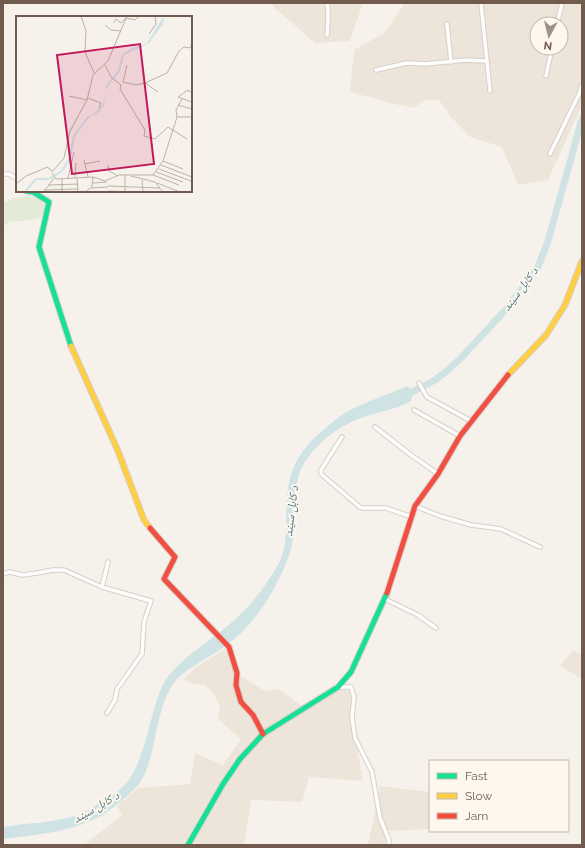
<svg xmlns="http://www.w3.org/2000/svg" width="585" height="848" viewBox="0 0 585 848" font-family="Raleway,'Noto Naskh Arabic',sans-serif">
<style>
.residential{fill:#eee5da;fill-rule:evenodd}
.green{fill:#e3ebd7}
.water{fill:#cfe3e5}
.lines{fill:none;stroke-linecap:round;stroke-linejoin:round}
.river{stroke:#cfe3e5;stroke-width:7}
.street-casing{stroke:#d5cfca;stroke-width:5.5}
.fast-casing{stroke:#d5cfc9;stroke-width:7}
.slow-casing{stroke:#d5cfc9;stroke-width:7}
.jam-casing{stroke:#d5cfc9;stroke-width:7}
.street{stroke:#fefdfc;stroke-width:3.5}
.fast{stroke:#16e098;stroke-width:5}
.slow{stroke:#ffcf43;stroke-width:5}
.jam{stroke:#f24e42;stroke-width:5}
.labels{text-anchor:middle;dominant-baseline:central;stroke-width:4;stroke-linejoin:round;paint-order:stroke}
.water-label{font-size:12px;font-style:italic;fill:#4b7882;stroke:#fdf7ed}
.inset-river{fill:none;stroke:#cfe3e5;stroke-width:2}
.inset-road{fill:none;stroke:#bdb1a7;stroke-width:1}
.view{fill:#c2185b;fill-opacity:0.15;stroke:#c2185b;stroke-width:2}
.inset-edge{fill:none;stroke:#715b4e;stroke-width:2}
</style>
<rect width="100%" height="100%" fill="#f6f2eb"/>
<!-- residential -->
<path class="residential" d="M271 3H363L350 41 315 43 276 9Z
M405 3H582V105L548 180 518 185 502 147 470 137 451 117 439 100H424L414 108 394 104 350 92 354 50 384 33ZM537 24H561V48H537Z
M225 649 237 674 265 691 279 689 301 705 342 688 357 695 352 720 363 781 309 777 302 802 251 800 244 845H84L122 815 117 806 138 788 190 784 195 753 223 765 241 739 218 719 220 708 215 696 210 690 204 685 192 684 184 679 196 667Z
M573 650 582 655V679L560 666Z
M380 786 430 792V829L385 831V845H368Z"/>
<!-- green -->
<path class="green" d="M29 196C36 198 44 201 46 208L42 217 28 220 10 222 3 225V203L14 198Z"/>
<!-- water -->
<path class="water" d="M408 386 413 392 411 401C397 409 382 411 367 416 344 423 324 437 309 456 284 488 302 527 287 561 273 595 254 626 224 647 209 658 190 666 177 679 163 694 158 724 154 743 151 756 148 770 141 781 136 789 128 795 120 802 113 807 107 813 99 817 70 832 35 835 3 839V827C26 823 52 823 74 816 85 813 94 806 103 801 115 794 125 787 132 775 140 762 143 747 148 732 153 714 158 688 170 674 186 655 210 641 230 624 249 608 267 585 279 563 289 544 285 519 287 499 289 466 302 447 327 427 332 422 338 417 345 413 364 402 387 395 408 386Z"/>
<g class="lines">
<!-- river -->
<path class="river" d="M405 396 435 380 448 370 461 358 508 307 538 267 548 241 582 119"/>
<defs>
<path id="street" d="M481 3 490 91
M447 24 451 62
M557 24 562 3
M327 35C328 24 329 13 327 3
M376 70 407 63 425 64 466 60 486 61
M546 76 552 48
M550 154 579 94 582 85
M3 174H9L17 179
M419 383 427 397 471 421
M414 410 460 436
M375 427 411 455 438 474
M342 437 321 470V474L361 508H386L412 517
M415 506 440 516 471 525 501 529 540 547
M3 574 9 572 23 575 37 573 53 570H64L102 587 151 601 144 622 142 654 117 689 115 700 107 713
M102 587 108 562
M385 599 418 615 436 628
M338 687H351L354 697 352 717 355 738 372 772 380 818 389 840V845"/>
<path id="fast" d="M26 191 33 192 49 202 39 247 71 346
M188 845 223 784 240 759 263 734 338 687 351 672 387 593"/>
<path id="slow" d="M71 346 118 451 144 520 150 528
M508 375 546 335 565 305 582 261"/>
<path id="jam" d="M150 528 175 557 164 579 229 647 237 673 236 685 241 702 253 715 263 734
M387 593 415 506 438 474 460 436 508 375"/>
</defs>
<!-- street casing -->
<use href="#street" class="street-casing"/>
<!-- fast casing -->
<use href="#fast" class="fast-casing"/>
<!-- slow casing -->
<use href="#slow" class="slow-casing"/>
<!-- jam casing -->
<use href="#jam" class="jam-casing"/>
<!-- street -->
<use href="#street" class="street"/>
<!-- fast -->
<use href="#fast" class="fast"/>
<!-- slow -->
<use href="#slow" class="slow"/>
<!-- jam -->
<use href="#jam" class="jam"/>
</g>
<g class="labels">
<!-- water labels -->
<g class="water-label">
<text transform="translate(520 289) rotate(-53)">د کابل سيند</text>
<text transform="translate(291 511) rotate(-83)">د کابل سيند</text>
<text transform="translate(96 807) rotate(-30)">د کابل سيند</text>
</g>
</g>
<!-- overview -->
<g transform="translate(16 16)">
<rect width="176" height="176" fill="#f6f2eb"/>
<path d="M148 0 147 8 133 27 108 39 104 55 89 74 88 89 83 96 74 101 87 89 90 70 102 54 106 39 114 33 131 27Z" fill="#cfe3e5"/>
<path class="inset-river" d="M9 176 20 163H32L46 155 54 142 58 120 73 100"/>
<path class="inset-road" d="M65 0 70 15 69 36 78 57M110 2 119 4 123 0M98 7 100 3 105 7 110 2M89 9 95 14 105 15M133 18 140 8 139 0M89 49 95 61 105 69 104 73 129 114 128 120 139 123 152 111 171 123M111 49 107 66 120 69 129 67 142 76M129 67 151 57 163 35 168 31 174 32 176 28M176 77 172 74 162 81 176 86M53 80 71 84M72 82 85 87 83 92M162 89 176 93M161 101 160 94 166 83M68 144 72 161M147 145 167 153M69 148 84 145M92 149 93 155 102 160M145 149 176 161M143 153 175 165M36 156 48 142 54 115 71 84 77 59 92 45 111 0M140 156 167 166M36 157 40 163 77 161 89 165 103 159H137L147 145 161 101H176M109 159V176M137 159 163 169M115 160 139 166 147 176M59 161 60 147M52 162 58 136M61 162 62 176M46 163V176M126 164 127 176M77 167 91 166M141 167 164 176M0 168 10 160 27 153 31 151 36 155M32 169 62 168M92 170 144 172M76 172 92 171M28 174 62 173M92 175 113 176M28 176 38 162M69 176 76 171 77 161"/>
<path class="view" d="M124 28 138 148 56 158 41 39Z"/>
<rect width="176" height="176" class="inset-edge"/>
</g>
<!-- border -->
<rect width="585" height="848" fill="none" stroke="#715b4e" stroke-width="8"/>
<!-- legend -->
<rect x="429" y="760" width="140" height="72" fill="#fdf7ed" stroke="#c5b9ad"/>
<rect x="437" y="773" width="20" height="6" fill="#16e098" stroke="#c5b9ad"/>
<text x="465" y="780" font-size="12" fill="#715b4e">Fast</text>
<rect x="437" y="793" width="20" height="6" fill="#ffcf43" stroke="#c5b9ad"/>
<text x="465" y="800" font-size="12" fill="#715b4e">Slow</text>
<rect x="437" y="813" width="20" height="6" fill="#f24e42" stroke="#c5b9ad"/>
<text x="465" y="820" font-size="12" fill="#715b4e">Jam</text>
<!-- north arrow -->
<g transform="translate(549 36) rotate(187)"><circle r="19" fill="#fdf7ed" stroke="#c5b9ad"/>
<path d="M0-3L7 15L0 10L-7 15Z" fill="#a09085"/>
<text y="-6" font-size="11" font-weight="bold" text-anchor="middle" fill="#715b4e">N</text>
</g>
</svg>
